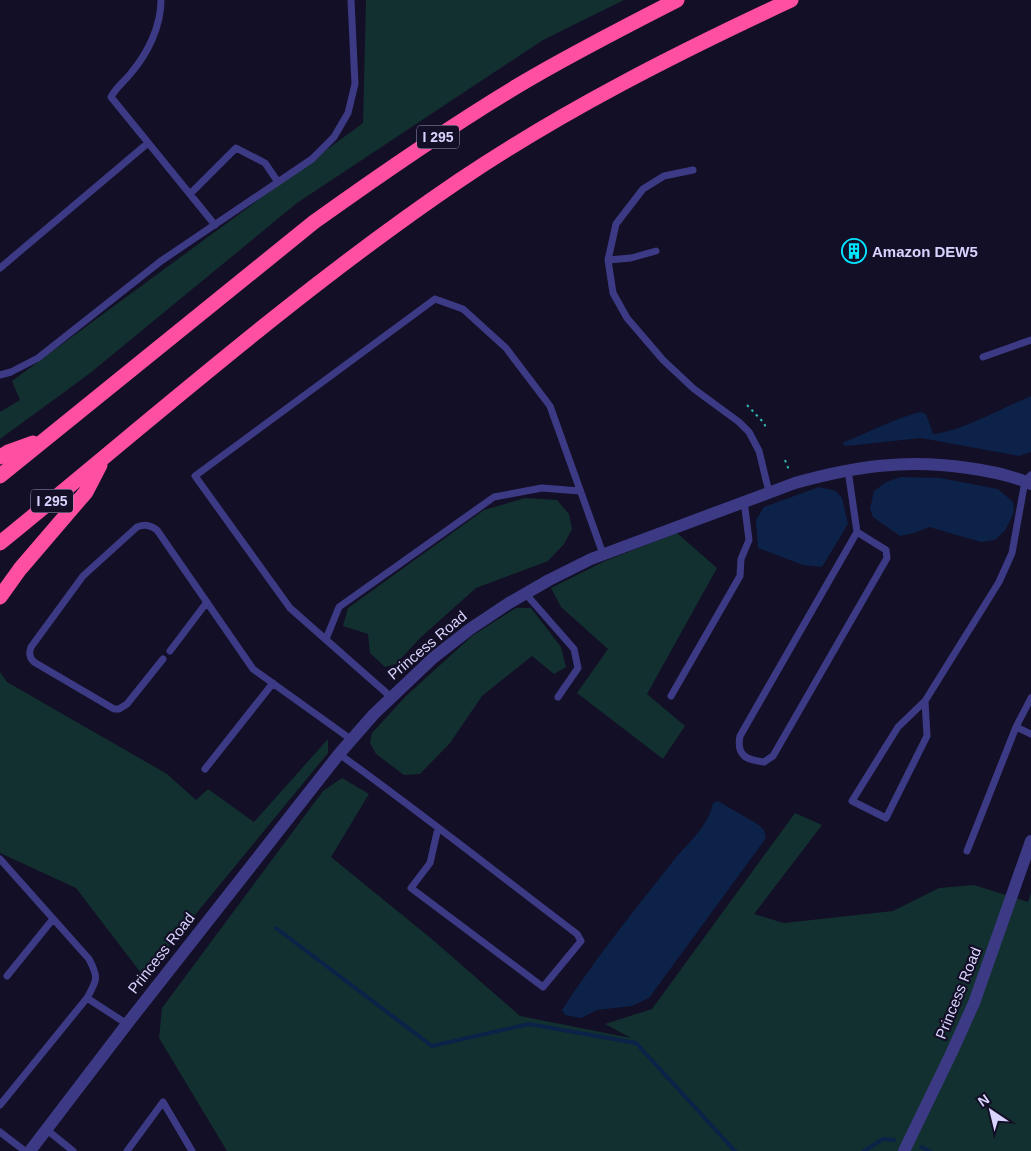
<svg xmlns="http://www.w3.org/2000/svg" width="1031" height="1151" viewBox="0 0 1031 1151" font-family="Helvetica,sans-serif">
<style>
.green{fill:#12302f}
.water{fill:#0c2248}
.lines{fill:none;stroke-linecap:round;stroke-linejoin:round}
.stream{stroke:#0c2248;stroke-width:4}
.path{stroke:#2fb8b0;stroke-width:2;stroke-dasharray:2.5 4;stroke-linecap:butt}
.lane{stroke:#3d3a85;stroke-width:7}
.street{stroke:#3d3a85;stroke-width:12}
.highway{stroke:#ff4fa3;stroke-width:15}
.labels{text-anchor:middle;dominant-baseline:central;stroke-width:4.5;stroke-linejoin:round;paint-order:stroke}
.shield{fill:#130f26;stroke:#9e99be;stroke-width:1}
.shield-label{font-size:14px;font-weight:bold;fill:#d9d4ff}
.poi-label{font-size:15px;font-weight:bold;fill:#d9d4ff;stroke:#130f26;text-anchor:start}
.street-label{font-size:15px;fill:#d9d4ff;stroke:#130f26}
</style>
<rect width="100%" height="100%" fill="#130f26"/>
<!-- green -->
<path class="green" d="M366 0H624L543 40 297 203 89 374 0 439V412L20 400 12 381 363 123Z
M525 498 557 500 569 514 572 529 564 544 548 561 476 588 420 638 396 664 385 667 370 653 368 634 343 626 348 608 484 510Z
M677 533 717 568 647 694 685 726 663 759 577 693 608 649 561 607 551 588 605 561Z
M516 608H531L561 647 566 667 554 674 532 656 482 696 450 743 420 774 404 775 376 754 370 743 372 733 406 696 472 636Z
M0 672 7 682 167 774 196 800 208 789 254 822 328 739V753L144 977 76 888 0 853Z
M342 778 369 794 331 857 433 940 520 1016 631 1038 605 1024 652 1009 795 813 822 825 754 914 784 923 893 911 939 888 974 885 1028 902 1031 893V1151H227L159 1038 162 1008 323 791Z"/>
<!-- water -->
<path class="water" d="M1031 396V452L1019 456 921 438 847 446 843 445 844 442C870 432 893 419 920 412L926 414 933 434C960 432 1005 407 1031 396Z
M901 477 940 478 998 489 1013 502 1014 512 1006 529 995 540 981 542 929 527 914 533 900 536 873 517 870 509 874 491 886 482Z
M819 487 836 491 842 498 848 524 822 567 803 565 758 548 756 520 764 507Z
M718 801 759 825 764 830 766 838 649 998 632 1006 597 1010 581 1018 565 1015 562 1010C595 959 633 912 670 865 686 844 708 828 713 803Z"/>
<g class="lines">
<!-- stream -->
<path class="stream" d="M276 928 432 1046 529 1024 636 1043 735 1151
M921 1147 930 1151
M864 1151 883 1139 894 1140"/>
<!-- path -->
<path class="path" d="M747 405 764 423 766 428
M785 460 789 470"/>
<!-- lane -->
<path class="lane" d="M161 0C161 26 148 53 131 73 125 81 116 87 111 97L215 225
M693 170 664 176 643 189 616 224 608 260 613 293 627 318 663 360 694 389 739 422 749 432 759 451 769 492
M190 194 236 148 265 163 278 182
M608 260 631 258 656 251
M0 268 148 143
M983 357 1031 340
M0 375 11 372 38 358 161 261 312 159 334 137 348 113 355 84 351 0
M848 470 857 532 886 550 887 558 773 756 764 762C747 760 736 756 740 736L857 532
M525 593 574 649 578 668 558 697
M326 639 339 607 494 497 542 488 580 491
M170 651 207 602
M163 659 127 704 119 709H114L34 662C29 657 29 653 31 647L83 576 137 527C145 524 150 525 157 530L253 669 352 740
M671 696 740 576 741 559 749 540 744 501
M391 697 290 608 195 476 435 299 463 309 506 348 550 406 603 554
M925 701 927 736 886 818 852 801 898 727 925 701 999 582 1012 553 1025 481 1031 475
M1016 727 1031 698
M339 754C420 812 498 874 577 934L581 941 543 987 411 888 430 863 438 828
M205 769 273 683
M967 851 1016 727 1031 734
M0 859 89 959C99 978 97 980 87 998
M7 976 53 919
M0 1105 87 998 127 1024
M47 1130 73 1151
M0 1132 25 1151
M127 1151 163 1102 192 1151"/>
<!-- street -->
<path class="street" d="M30 1151 127 1024 339 754 374 714 433 658 470 629 509 603 549 580 591 559 795 483C856 466 906 459 968 468 990 471 1011 475 1031 484
M904 1151 951 1054 974 1003 1031 841"/>
<!-- highway -->
<path class="highway" d="M0 457 8 452 33 443
M0 476 314 222C381 174 449 127 519 85 571 54 624 27 677 0
M0 543C150 421 299 289 460 180 564 110 677 53 791 0
M0 597 20 569 86 492 100 465"/>
</g>
<!-- icons -->
<defs>
<symbol id="building-ring" viewBox="-11 -11 22 22"><circle r="9.5" fill="#130f26" stroke="#00e5ff" stroke-width="1.5"/><path d="M-4-6H4V6H1V3H-1V6H-4ZM-2.5-4.3h1.7v1.8h-1.7ZM.8-4.3h1.7v1.8H.8ZM-2.5-1h1.7V.8h-1.7ZM.8-1h1.7V.8H.8Z" fill="#00e5ff"/></symbol>
</defs>
<g fill-rule="evenodd">
<use href="#building-ring" x="840" y="237" width="28" height="28"/>
</g>
<g class="labels">
<!-- shield labels -->
<g class="shield">
<rect x="417" y="125.5" width="42" height="23" rx="4"/>
<rect x="31" y="489.5" width="42" height="23" rx="4"/>
</g>
<g class="shield-label">
<text x="438" y="137">I 295</text>
<text x="52" y="501">I 295</text>
</g>
<!-- poi labels -->
<g class="poi-label">
<text x="872" y="251">Amazon DEW5</text>
</g>
<!-- street labels -->
<g class="street-label">
<text transform="translate(427 645) rotate(-40)">Princess Road</text>
<text transform="translate(161 953) rotate(-52)">Princess Road</text>
<text transform="translate(958 993) rotate(-68)">Princess Road</text>
</g>
</g>
<!-- north arrow -->
<g transform="translate(991 1111) rotate(325)" stroke="#130f26" stroke-width="4" paint-order="stroke">
<path d="M0-4L9 19L0 12L-9 19Z" fill="#d9d4ff"/>
<text y="-8" font-size="14" font-weight="bold" text-anchor="middle" fill="#d9d4ff">N</text>
</g>
</svg>
